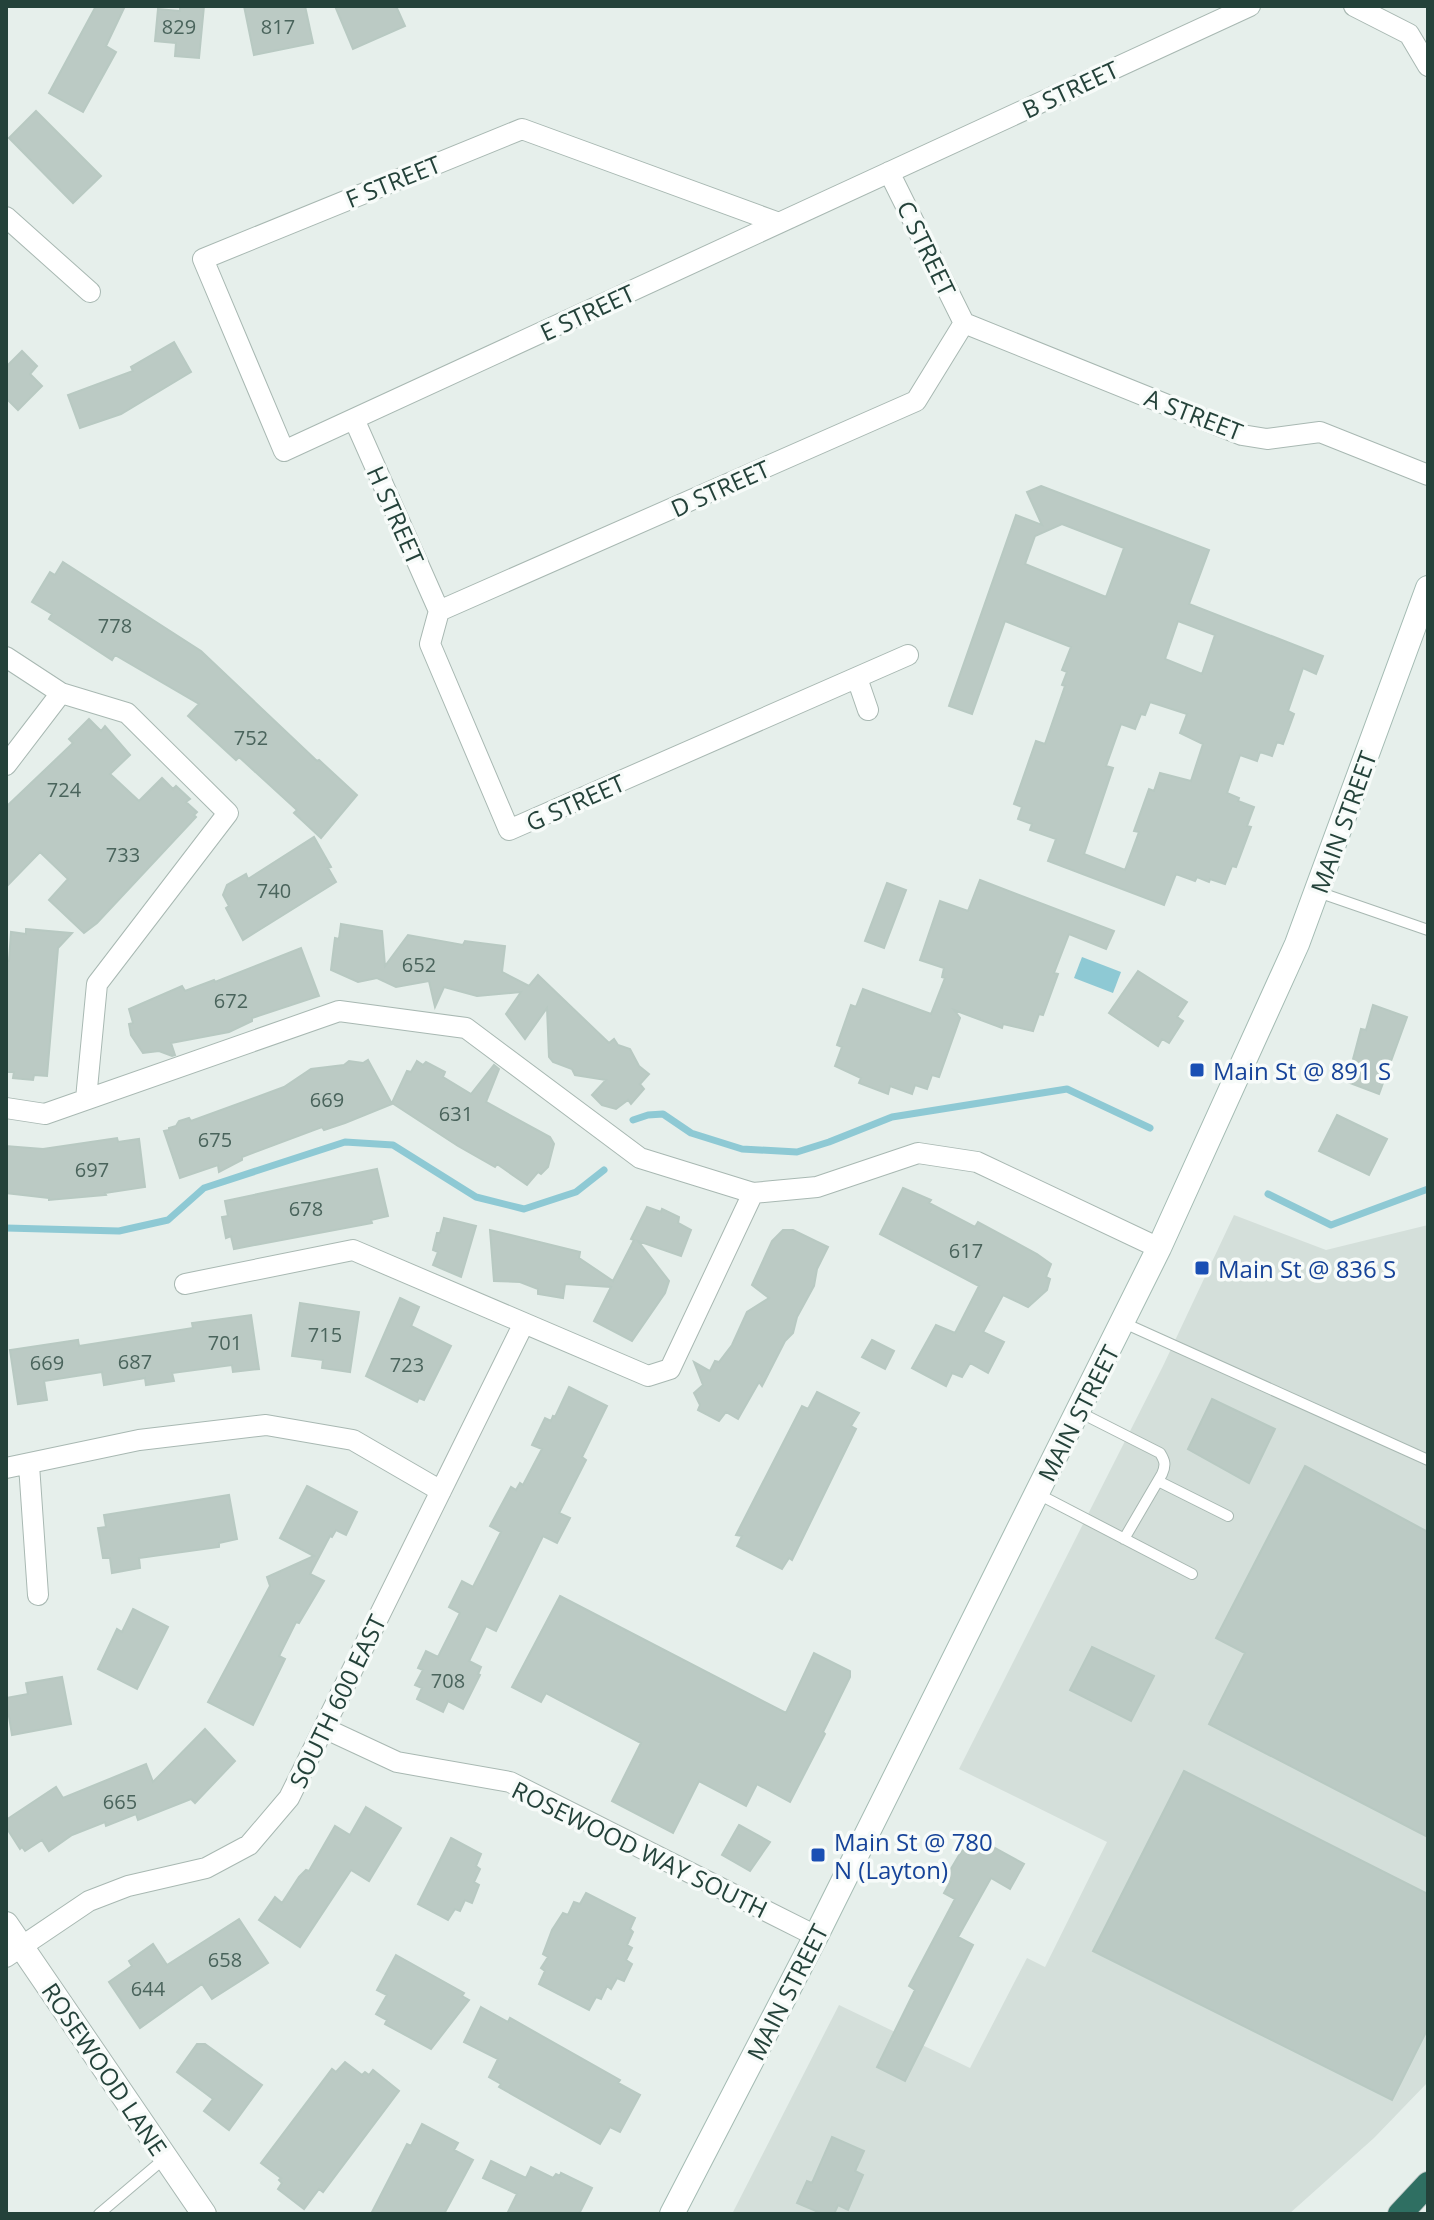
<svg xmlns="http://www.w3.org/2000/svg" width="1434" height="2220" viewBox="0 0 1434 2220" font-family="'Open Sans',sans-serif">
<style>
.built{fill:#d4dfda}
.water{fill:#8ec9d4}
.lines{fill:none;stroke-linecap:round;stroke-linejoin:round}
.stream{stroke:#8ec9d4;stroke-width:7}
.building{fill:#bbcac4;stroke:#b8c9c2;stroke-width:2;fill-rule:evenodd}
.service-casing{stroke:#a8b8b2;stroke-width:12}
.minor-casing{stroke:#a8b8b2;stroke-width:22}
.tertiary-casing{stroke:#a8b8b2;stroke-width:26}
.secondary-casing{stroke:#a4bbb3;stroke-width:26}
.motorway-casing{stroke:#c2cac8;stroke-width:26}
.service{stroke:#fff;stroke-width:10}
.minor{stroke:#fff;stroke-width:20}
.tertiary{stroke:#fff;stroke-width:24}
.secondary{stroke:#fff;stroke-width:24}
.motorway{stroke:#2f6f62;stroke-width:24}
.transit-dot{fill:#1a4fb4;stroke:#f7fbf9;stroke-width:3}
.labels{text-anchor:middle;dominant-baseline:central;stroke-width:7;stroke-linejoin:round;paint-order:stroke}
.number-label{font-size:20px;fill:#4a645c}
.street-label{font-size:24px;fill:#24423a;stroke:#f7fbf9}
.transit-label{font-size:24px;fill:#164399;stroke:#f7fbf9;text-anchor:start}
</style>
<rect width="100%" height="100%" fill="#e6efeb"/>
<!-- built -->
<path class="built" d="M1234 1215 1326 1250 1428 1225V2082L1374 2138 1289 2214H732L839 2005 970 2068 1027 1958 1045 1967 1107 1842 959 1769 1163 1366Z"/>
<!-- water -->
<path class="water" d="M1082 957 1121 972 1113 993 1074 978Z"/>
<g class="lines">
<!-- stream -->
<path class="stream" d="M633 1120 648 1115 663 1114 691 1133 742 1149 797 1152 829 1142 892 1117 1067 1089 1150 1128
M1268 1194 1331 1225 1428 1189
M6 1228 119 1231 168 1220 204 1188 345 1142 393 1145 476 1197 524 1209 576 1192 604 1170"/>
</g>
<!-- building -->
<path class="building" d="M96 6H125L106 46 116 52 83 112 49 93Z
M180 6H204L199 58 175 56 176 43 155 41 158 9 180 11Z
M244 6H305L313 43 254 55Z
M335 6H396L405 26 353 49Z
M36 111 101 176 73 203 9 138Z
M174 342 191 372 121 414 80 428 68 395 133 371 131 367Z
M22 351 37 366 30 374 42 386 18 410 6 398V367Z
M1041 486 1209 550 1189 604 1323 656 1316 674 1303 668 1288 711 1294 714 1283 744 1277 742 1272 756 1260 752 1257 761 1240 755 1227 793 1239 798 1238 801 1254 807 1247 826 1251 827 1236 867 1232 866 1225 884 1210 879 1209 882 1197 877 1195 881 1176 874 1164 905 1048 861 1056 839 1030 830 1032 824 1018 819 1022 807 1014 804 1036 741 1045 744 1065 686 1062 685 1067 672 1062 670 1071 647 1005 621 972 714 949 706 1016 515 1042 525 1027 492ZM1062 524 1124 548 1106 597 1025 564 1035 536ZM1178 621 1215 635 1202 674 1165 659ZM1150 702 1187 714 1180 733 1203 744 1191 781 1160 773 1154 791 1149 789 1134 831 1139 832 1125 870 1084 854 1113 768 1106 766 1121 724 1135 729 1141 714 1145 715Z
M63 562 201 651 317 761 319 760 357 795 321 838 294 813 297 810 239 757 236 760 188 716 199 704 115 655 112 660 49 619 52 614 32 602 50 572 55 575Z
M89 719 101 731 105 726 130 755 110 774 139 801 162 778 173 789 176 786 190 799 186 802 197 812 194 815 196 817 97 923 84 933 49 900 68 879 40 852 6 887V807L73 743 69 739Z
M314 837 331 867 328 868 336 882 243 940 226 908 229 906 223 895 227 885 246 874 248 879Z
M980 880 1114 931 1106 949 1069 934 1054 973 1058 974 1043 1015 1039 1014 1033 1031 1003 1024 1002 1028 954 1010 960 1018 939 1077 932 1075 927 1089 915 1085 912 1094 890 1086 888 1094 859 1083 861 1078 835 1066 842 1047 837 1045 851 1005 856 1007 863 989 931 1014 945 978 942 977 944 968 920 960 940 901 968 911Z
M887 883 906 890 884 948 865 941Z
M341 924 382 931 385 966 408 935 463 945 465 941 505 946 502 972 529 986 538 975 609 1043 614 1039 618 1045 630 1049 639 1066 649 1074 640 1084 644 1089 631 1104 628 1100 616 1109 602 1105 592 1095 606 1080 575 1075 572 1069 553 1062 549 1057 547 1008 525 1039 506 1014 521 992 477 996 444 987 435 1007 429 981 396 987 377 978 358 982 331 970 335 938 339 939Z
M26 929 72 933 58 948 47 1076 34 1075 33 1080 13 1078 14 1072H6V961H9L11 932 26 934Z
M301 948 319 996 252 1018V1021L229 1032 171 1043 175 1055 172 1056 159 1051 143 1053 131 1035 129 1024 133 1023 129 1009 182 986 185 991 214 980 215 982Z
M1138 971 1187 1002 1177 1017 1183 1021 1169 1043 1162 1039 1158 1046 1109 1013Z
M1373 1005 1407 1017 1379 1094 1347 1082 1361 1029 1366 1030Z
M368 1060 392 1104 345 1123 324 1130 322 1127 242 1157V1160L219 1172 218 1165 180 1178 164 1131 169 1130V1128L176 1126 179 1121 189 1118 191 1121 284 1087 311 1069 344 1065 349 1061 363 1063Z
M417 1061 423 1065 426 1062 445 1072 443 1077 471 1094 494 1065 499 1069 486 1102 550 1137 554 1144 548 1167 541 1174 538 1172 527 1185 497 1164 495 1167 458 1146 392 1103 407 1071 411 1072Z
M1337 1115 1387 1139 1369 1175 1319 1151Z
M117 1138 118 1142 139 1139 145 1187 105 1193 106 1195 49 1200V1198L6 1193V1146L43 1149Z
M377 1169 388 1216 371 1220 372 1223 234 1249 231 1236 226 1238 222 1217 228 1216 225 1201Z
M903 1188 931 1200 929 1203 975 1227 978 1222 1037 1254 1051 1264 1046 1277 1050 1279 1047 1290 1028 1307 1003 1295 983 1332 1004 1342 988 1373 970 1363 962 1377 952 1373 946 1386 912 1368 936 1325 955 1333 979 1286 880 1234Z
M647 1207 661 1212 662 1209 679 1217 678 1223 691 1230 681 1256 638 1241 669 1281 665 1293 632 1341 594 1321 611 1287 565 1284 563 1298 538 1294V1289L520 1282 494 1281 490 1230 580 1252 579 1258 613 1281 634 1240 631 1239Z
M444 1218 476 1226 461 1277 433 1265 438 1252 433 1250 437 1233H440Z
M783 1230H793L828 1247 817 1269 814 1286 797 1317 793 1333 785 1341 762 1386 759 1382 738 1419 726 1412 719 1421 698 1410 700 1405 694 1393 703 1385 694 1362 710 1371 715 1361 719 1362 732 1345 747 1312 769 1298 752 1285 772 1241Z
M400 1298 419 1307 411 1326 451 1346 424 1400 419 1398 417 1402 366 1376Z
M300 1303 359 1312 350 1372 322 1368 323 1360 292 1356Z
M251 1315 259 1369 233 1372 232 1365 172 1373 174 1381 146 1385 145 1378 104 1385 102 1372 44 1381 47 1400 18 1404 10 1350 78 1340 79 1346 193 1328 192 1323Z
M872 1340 894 1351 885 1369 862 1357Z
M569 1387 607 1406 582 1457 586 1460 559 1513 570 1518 557 1543 543 1536 496 1631 486 1626 469 1661 481 1667 478 1674 480 1675 463 1709 448 1701 443 1712 417 1699 422 1688 415 1685 423 1670 418 1668 426 1651 438 1657 460 1613 449 1607 462 1581 473 1587 501 1532 490 1526 511 1487 516 1490 520 1483 523 1485 542 1449 532 1445 545 1418 551 1421 553 1416 555 1417Z
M817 1392 859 1413 851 1426 856 1429 792 1560 789 1558 782 1569 737 1546 742 1536 736 1535 802 1406 808 1409Z
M1212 1399 1275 1429 1249 1483 1188 1449Z
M1305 1466 1428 1532V1837L1209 1724 1245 1653 1216 1638Z
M307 1486 357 1512 346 1535 336 1530 332 1537 330 1536 310 1574 324 1581 299 1623 296 1622 279 1656 285 1659 253 1725 208 1702 270 1586 267 1577 314 1556 280 1538Z
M229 1495 237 1539 219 1543V1547L139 1558 140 1568 112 1573 110 1558H103L98 1528 106 1527 104 1515Z
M560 1596 786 1713 814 1653 850 1671V1677L823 1732 825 1734 790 1802 757 1784 746 1806 699 1781 673 1833 612 1801 641 1743 546 1693 541 1702 512 1687Z
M133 1609 168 1627 137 1689 98 1669 117 1629 122 1632Z
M1092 1647 1154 1676 1131 1721 1070 1690Z
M62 1677 71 1724 12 1735 6 1698 28 1694 26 1683Z
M205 1729 235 1761 195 1803 191 1799 138 1820 136 1814 106 1826 105 1822 72 1835 49 1851 42 1840 25 1851 22 1847 20 1849 6 1827V1820L56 1787 63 1798 146 1764 153 1782Z
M1184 1771 1428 1894V2028L1392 2100 1093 1951Z
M366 1807 401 1828 369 1881 351 1870 300 1947 259 1920 275 1897 282 1903 299 1877 306 1870 309 1871 335 1826 350 1835Z
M739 1825 770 1842 750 1871 722 1855Z
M451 1838 481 1854 476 1866 480 1869 474 1882 479 1885 472 1903 465 1900 460 1911 455 1909 448 1920 418 1904Z
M977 1838 1024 1864 1010 1889 991 1878 958 1937 973 1945 905 2081 877 2067 915 1990 909 1986 955 1899 944 1893 950 1882 945 1879 962 1850 969 1854Z
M586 1893 635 1918 630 1929 633 1932 627 1945 632 1948 626 1960 632 1964 624 1981 617 1978 611 1989 607 1986 601 1999 596 1997 589 2010 539 1984 545 1971 541 1968 548 1957 543 1954 552 1930 563 1913 568 1915 574 1902 580 1904Z
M239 1919 268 1963 212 1999 202 1984 140 2028 109 1982 132 1966 129 1961 153 1944 167 1965Z
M396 1955 464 1993 462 1996 469 2000 431 2049 385 2024 387 2020 376 2014 387 1995 377 1990Z
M481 2007 508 2022 510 2018 620 2080 618 2083 640 2095 620 2132 610 2127 600 2144 499 2087 501 2084 489 2077 498 2059 464 2042Z
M197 2044H205L262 2085 229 2130 204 2111 213 2099 177 2072Z
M345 2062 362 2075 365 2072 369 2075 373 2070 399 2091 323 2192 319 2189 304 2209 278 2189 282 2183 279 2180 281 2178 261 2163 332 2069 336 2072Z
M422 2124 458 2143 454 2150 473 2160 444 2214H371L407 2144 411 2146Z
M832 2137 864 2151 855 2171 863 2175 848 2210 838 2205 834 2214H823L797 2203 807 2181 812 2183Z
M491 2161 526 2178 531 2167 553 2178 556 2174 560 2176 561 2173 592 2188 579 2214H507L517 2194 483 2178Z"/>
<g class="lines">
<defs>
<path id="service" d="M1318 892 1428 930
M1124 1323 1428 1460
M1079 1412 1160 1453C1165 1461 1166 1465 1162 1474L1124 1539
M1158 1481 1228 1516
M1038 1494 1192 1574
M99 2214 165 2158"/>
<path id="minor" d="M1354 6 1409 34 1428 66
M889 172 964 323
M6 217 90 292
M779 223 522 129 203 259 284 451 1250 6
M964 323 1242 435 1267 439 1320 432 1428 475
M354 419 439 611
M439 611 430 644 509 830 908 655
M439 611 916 401 964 323
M6 657 61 693 127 713 228 813 97 984 86 1099
M857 678 868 710
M6 765 61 693
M6 1108 45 1114 339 1011 466 1028 640 1158 753 1193 817 1187 918 1153 977 1162 1159 1248
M185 1284 353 1250 648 1376 670 1369 753 1193
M29 1465 38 1595
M6 1468 139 1440 266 1425 353 1440 441 1491
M324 1728 397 1762 510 1782 816 1936
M6 1957 89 1901 128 1886 206 1868 249 1845 289 1798 524 1323"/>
<path id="tertiary" d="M6 1924 204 2214"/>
<path id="secondary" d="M672 2214 816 1936 1159 1248 1297 944 1428 588"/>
<path id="motorway" d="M1400 2214 1428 2184"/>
</defs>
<!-- service casing -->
<use href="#service" class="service-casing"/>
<!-- minor casing -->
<use href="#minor" class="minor-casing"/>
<!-- tertiary casing -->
<use href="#tertiary" class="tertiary-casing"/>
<!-- secondary casing -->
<use href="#secondary" class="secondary-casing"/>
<!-- motorway casing -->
<use href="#motorway" class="motorway-casing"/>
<!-- service -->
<use href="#service" class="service"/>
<!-- minor -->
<use href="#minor" class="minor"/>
<!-- tertiary -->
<use href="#tertiary" class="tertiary"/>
<!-- secondary -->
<use href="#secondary" class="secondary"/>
<!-- motorway -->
<use href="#motorway" class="motorway"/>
</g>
<!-- markers -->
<g class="transit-dot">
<rect x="1189" y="1062" width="16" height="16" rx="4"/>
<rect x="1194" y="1260" width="16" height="16" rx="4"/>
<rect x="810" y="1847" width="16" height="16" rx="4"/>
</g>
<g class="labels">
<!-- number labels -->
<g class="number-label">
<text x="179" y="26">829</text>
<text x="278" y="26">817</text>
<text x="115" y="625">778</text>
<text x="251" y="737">752</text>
<text x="64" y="789">724</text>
<text x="123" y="854">733</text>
<text x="274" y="890">740</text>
<text x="419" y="964">652</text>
<text x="231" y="1000">672</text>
<text x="327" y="1099">669</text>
<text x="456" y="1113">631</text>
<text x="215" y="1139">675</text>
<text x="92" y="1169">697</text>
<text x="306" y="1208">678</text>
<text x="966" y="1250">617</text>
<text x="325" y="1334">715</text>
<text x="225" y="1342">701</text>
<text x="135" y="1361">687</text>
<text x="47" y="1362">669</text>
<text x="407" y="1364">723</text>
<text x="448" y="1680">708</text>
<text x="120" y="1801">665</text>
<text x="225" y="1959">658</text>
<text x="148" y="1988">644</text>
</g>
<!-- street labels -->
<g class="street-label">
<text transform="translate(1070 89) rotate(-25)">B STREET</text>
<text transform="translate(393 181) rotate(-22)">F STREET</text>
<text transform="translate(927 248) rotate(64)">C STREET</text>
<text transform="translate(587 312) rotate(-25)">E STREET</text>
<text transform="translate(1194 414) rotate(21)">A STREET</text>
<text transform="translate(720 488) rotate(-24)">D STREET</text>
<text transform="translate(396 515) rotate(66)">H STREET</text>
<text transform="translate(575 802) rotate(-24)">G STREET</text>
<text transform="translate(1343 822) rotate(-70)">MAIN STREET</text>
<text transform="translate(1078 1413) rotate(-63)">MAIN STREET</text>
<text transform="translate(337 1701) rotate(-64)">SOUTH 600 EAST</text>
<text transform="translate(640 1849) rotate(26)">ROSEWOOD WAY SOUTH</text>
<text transform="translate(787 1992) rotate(-63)">MAIN STREET</text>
<text transform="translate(105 2069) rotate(56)">ROSEWOOD LANE</text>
</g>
<!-- transit labels -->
<g class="transit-label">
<text x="1213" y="1070">Main St @ 891 S</text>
<text x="1218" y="1268">Main St @ 836 S</text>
<text x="834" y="1841">Main St @ 780<tspan x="834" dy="28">N (Layton)</tspan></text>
</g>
</g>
<!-- border -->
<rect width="1434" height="2220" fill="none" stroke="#24423a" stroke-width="16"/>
</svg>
